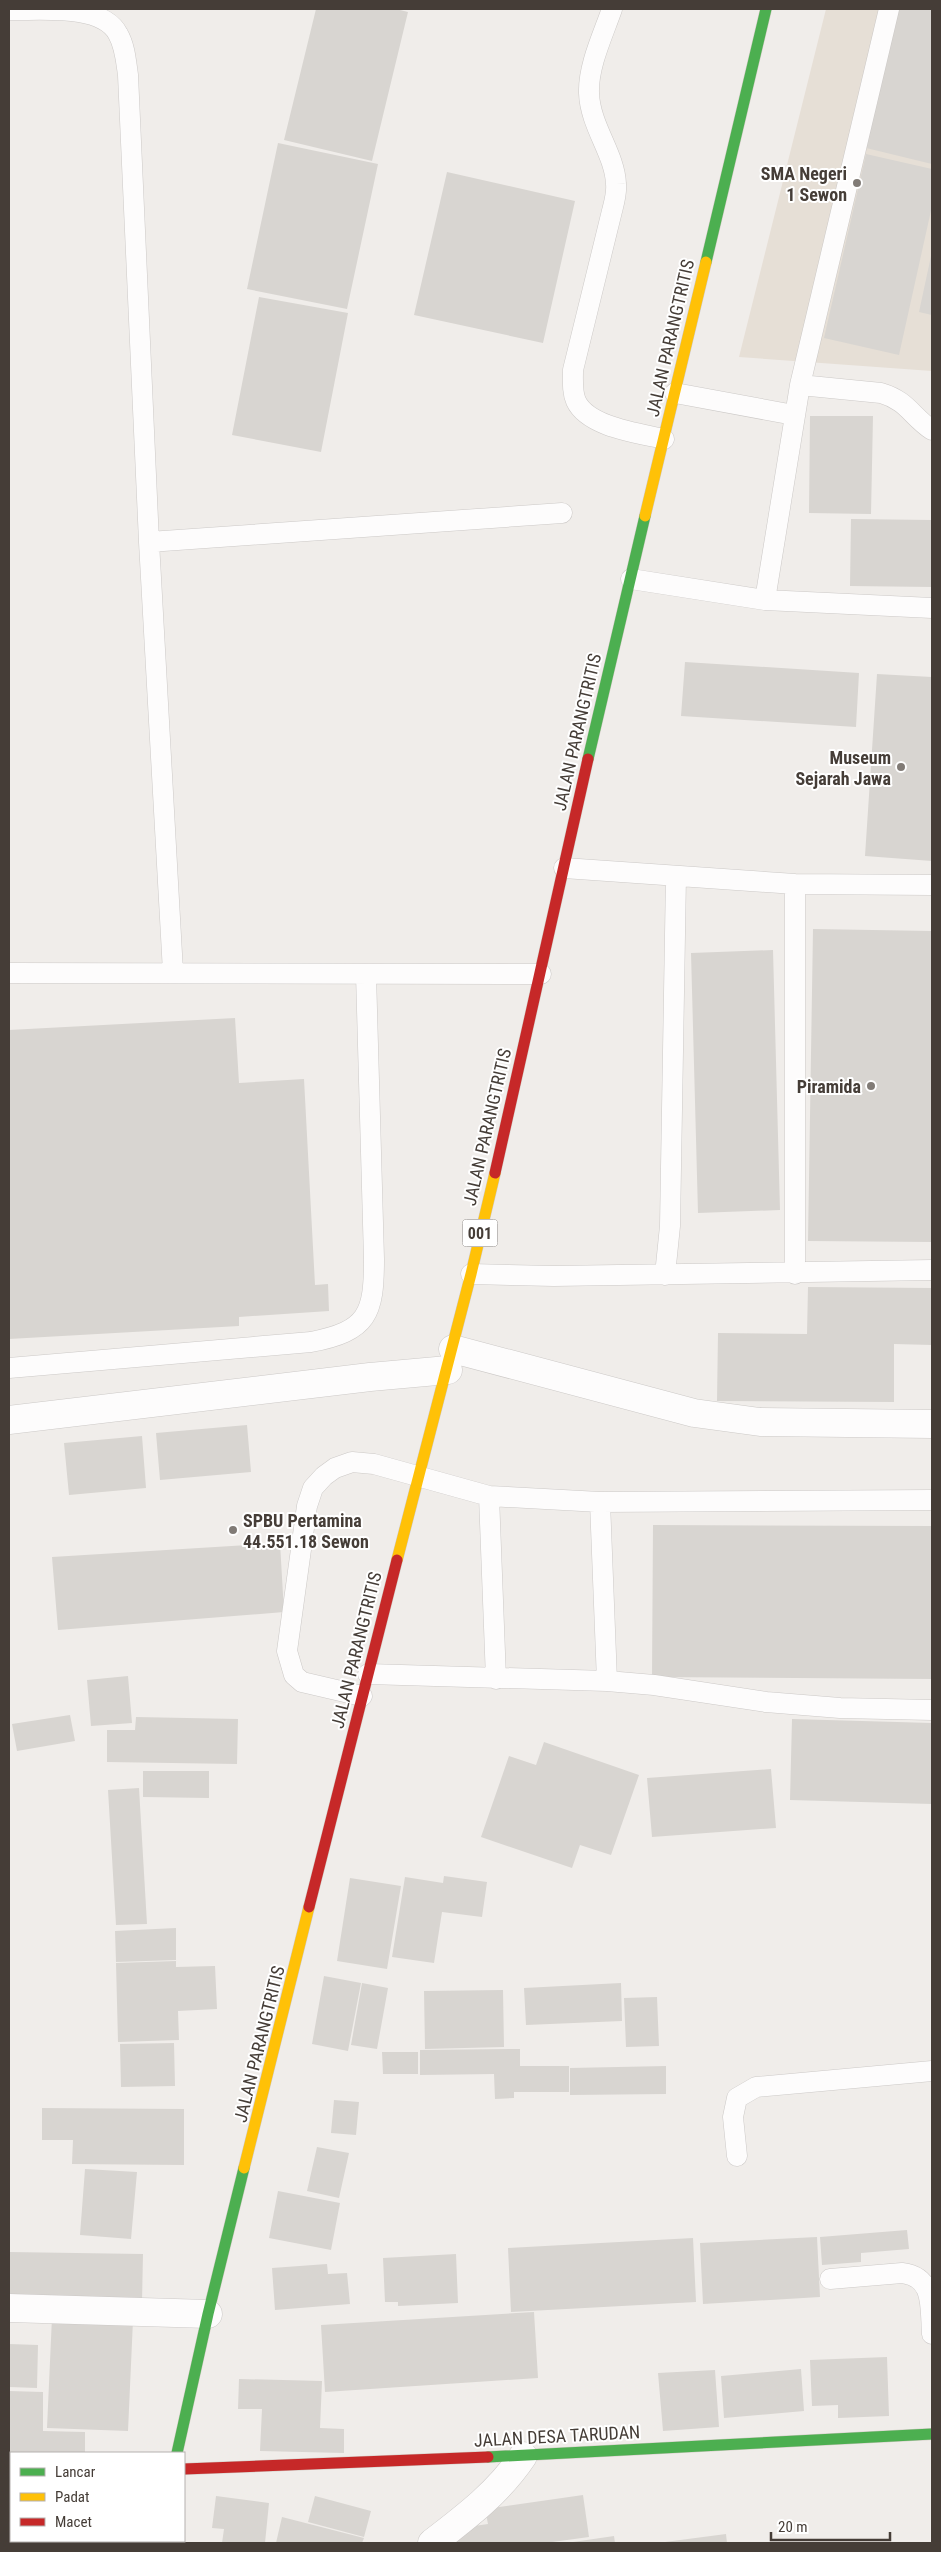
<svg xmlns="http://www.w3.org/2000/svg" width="941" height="2552" viewBox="0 0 941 2552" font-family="'Roboto Condensed',sans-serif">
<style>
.education{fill:#e6dfd6}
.building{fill:#d8d5d1}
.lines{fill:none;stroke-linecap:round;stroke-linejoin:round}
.lane-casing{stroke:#ccc9c7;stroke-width:21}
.street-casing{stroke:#ccc9c7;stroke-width:29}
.fast-casing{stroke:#d0cac3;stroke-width:12}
.slow-casing{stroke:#d0cac3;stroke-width:12}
.jam-casing{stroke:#d0cac3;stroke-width:12}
.lane{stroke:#fdfcfc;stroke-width:20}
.street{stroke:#fdfcfc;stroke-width:28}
.fast{stroke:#4caf50;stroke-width:11}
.slow{stroke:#ffc107;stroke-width:11}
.jam{stroke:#c62828;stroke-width:11}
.poi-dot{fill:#817b76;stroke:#fff;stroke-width:2}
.labels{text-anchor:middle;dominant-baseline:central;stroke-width:4;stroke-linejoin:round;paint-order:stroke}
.shield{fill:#fff;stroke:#7d7773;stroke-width:1}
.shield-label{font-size:16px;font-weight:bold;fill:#453d37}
.poi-label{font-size:18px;font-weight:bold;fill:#453d37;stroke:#fff;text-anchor:end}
.street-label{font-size:18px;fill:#453d37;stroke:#fff}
</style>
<rect width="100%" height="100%" fill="#f0edea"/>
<!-- education -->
<path class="education" d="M826 9H932V371L739 357Z"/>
<!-- building -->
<path class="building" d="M316 9H396L408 12 372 161 284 140Z
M897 9H932V164L862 147Z
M278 143 378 164 347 309 247 289Z
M866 154 932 169V206L899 355 824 338Z
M447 172 575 201 543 343 414 315Z
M931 256H932V315L919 312Z
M259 297 348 313 321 452 232 435Z
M810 416H873L871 514 809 513Z
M851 519 932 520V587L850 586Z
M685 662 859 673 856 727 681 716Z
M877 674 932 677V861L865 856Z
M813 929 932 931V1242L808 1241Z
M773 950 780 1210 698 1213 691 953Z
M235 1018 239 1083 304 1079 315 1285 328 1284 329 1311 239 1317V1326L9 1339V1030Z
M808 1287 932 1288V1345L894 1344V1402L717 1401 718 1333 807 1334Z
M247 1425 251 1472 160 1480 156 1433Z
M142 1436 146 1488 69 1495 64 1443Z
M653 1525 932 1526V1679L652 1677Z
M280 1543 284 1612 58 1630 52 1557Z
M128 1676 132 1723 91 1726 87 1680Z
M70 1715 75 1741 17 1751 12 1724Z
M136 1717 238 1719 237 1764 107 1762V1730H135Z
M792 1719 932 1723V1804L790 1800Z
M544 1742 639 1775 611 1855 580 1845 572 1868 481 1837 509 1756 536 1765Z
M771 1769 776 1828 652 1837 647 1778Z
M143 1771H209V1798L143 1797Z
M139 1788 147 1924 116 1925 108 1790Z
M444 1876 487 1882 482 1917 442 1912 434 1963 392 1957 405 1877 443 1883Z
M350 1878 401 1886 387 1969 337 1961Z
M176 1928V1960L116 1962 115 1931Z
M176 1961V1967L215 1966 217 2009 178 2011 179 2040 118 2042 116 1963Z
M324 1976 361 1983 348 2051 312 2044Z
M362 1983 388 1988 377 2049 351 2045Z
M621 1983 622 2021 526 2025 524 1988Z
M503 1990 504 2047 425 2049 424 1991Z
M657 1997 659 2046 626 2047 624 1998Z
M174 2043 175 2086 121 2087 120 2044Z
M520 2049V2066H569V2092H514V2098L495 2099 494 2074 420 2075V2050Z
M382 2052H418V2074H383Z
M666 2066V2094L570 2095V2068Z
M334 2100 359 2102 356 2135 331 2133Z
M42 2108 184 2109V2165L72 2164 73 2140H42Z
M317 2147 349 2153 339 2198 307 2191Z
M85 2169 137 2172 131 2239 80 2235Z
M278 2191 340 2203 331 2250 269 2238Z
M907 2230 909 2249 861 2253V2262L822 2265 820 2237Z
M817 2237 820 2297 703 2304 700 2243Z
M693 2238 696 2302 511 2312 508 2248Z
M9 2252 143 2254 142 2302 9 2301Z
M456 2254 458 2303 398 2306V2302H385L383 2258Z
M327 2264 328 2274 347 2273 350 2304 275 2310 272 2268Z
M534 2312 538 2378 325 2392 321 2325Z
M52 2317 133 2320 128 2431 47 2428Z
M9 2344 38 2345 37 2388 9 2387Z
M887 2357 889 2416 838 2418V2405L812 2406 810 2360Z
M801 2369 804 2411 724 2418 721 2376Z
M715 2370 719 2427 663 2431 658 2373Z
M239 2379 322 2381 320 2428 344 2429V2453L260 2451 262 2409H238Z
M9 2391 43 2392V2431L85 2432V2453H11V2465H9Z
M9 2467 11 2468V2507H9Z
M583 2495 589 2537 545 2543H455L453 2529 488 2524 485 2509Z
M216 2496 269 2503 265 2543H222L224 2529 212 2528Z
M315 2496 371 2511 364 2537 308 2522Z
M282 2517 364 2538 362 2543H276Z
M726 2534 727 2543H665V2542Z
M614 2536 615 2543H573V2542Z
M19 2541H64L63 2543H19Z"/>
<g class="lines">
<defs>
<path id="lane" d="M612 9C603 35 588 66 589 93 590 126 615 154 616 184 617 193 614 203 612 211L573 370C573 381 572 392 576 401 588 427 638 433 664 439
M9 10C38 11 102 3 118 34 125 46 126 61 128 75L149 542 173 972
M800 385 881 393C908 401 911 416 932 430
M675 393 794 415
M149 542 562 513
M631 579 765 600 932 608
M765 600 800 385 889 9
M564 868 795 884 932 885
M795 884V1274
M9 973 541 974
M471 1274 554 1276 932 1270
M665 1275 670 1226 676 876
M9 1368 311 1342C368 1331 374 1314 374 1259L366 974
M489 1496 496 1679
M600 1502 607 1681
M368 1674 607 1681 654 1685 766 1702 840 1708 932 1710
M362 1696 302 1682 294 1675 287 1651 307 1506 313 1488 324 1476 335 1468 352 1462 374 1464 489 1496 600 1502 932 1500
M737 2156 733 2117 737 2098 756 2087 932 2071
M830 2279 902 2273C935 2277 930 2307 932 2334"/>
<path id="street" d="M453 1349 694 1413 760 1422 932 1424
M9 1420 370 1377 448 1370
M9 2308 208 2314
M432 2543C466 2517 499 2492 523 2456"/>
<path id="fast" d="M706 262 766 9
M588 759 645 516
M177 2453 208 2314 244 2168
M488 2457 932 2434"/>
<path id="slow" d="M645 516 706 262
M397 1560 471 1274 495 1173
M244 2168 309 1907"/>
<path id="jam" d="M495 1173 588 759
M309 1907 397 1560
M184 2469 488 2457
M155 2541V2543"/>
</defs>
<!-- lane casing -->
<use href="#lane" class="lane-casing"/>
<!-- street casing -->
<use href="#street" class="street-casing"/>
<!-- fast casing -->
<use href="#fast" class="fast-casing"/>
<!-- slow casing -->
<use href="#slow" class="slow-casing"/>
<!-- jam casing -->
<use href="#jam" class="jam-casing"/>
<!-- lane -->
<use href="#lane" class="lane"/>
<!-- street -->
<use href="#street" class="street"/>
<!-- fast -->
<use href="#fast" class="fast"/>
<!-- slow -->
<use href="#slow" class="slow"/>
<!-- jam -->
<use href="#jam" class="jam"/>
</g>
<!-- markers -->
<g class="poi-dot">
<circle cx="857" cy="183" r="5"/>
<circle cx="901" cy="767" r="5"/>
<circle cx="871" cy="1086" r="5"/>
<circle cx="233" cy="1530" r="5"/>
</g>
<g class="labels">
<!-- shield labels -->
<rect class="shield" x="462.5" y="1219.5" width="35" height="27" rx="4"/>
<g class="shield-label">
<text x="480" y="1233">001</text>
</g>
<!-- poi labels -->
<g class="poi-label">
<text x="847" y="173">SMA Negeri<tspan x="847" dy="21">1 Sewon</tspan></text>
<text x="891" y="757">Museum<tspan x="891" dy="21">Sejarah Jawa</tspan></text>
<text x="861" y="1086">Piramida</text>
<text x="243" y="1520" text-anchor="start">SPBU Pertamina<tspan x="243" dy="21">44.551.18 Sewon</tspan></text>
</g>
<!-- street labels -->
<g class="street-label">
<text transform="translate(670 338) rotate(-77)">JALAN PARANGTRITIS</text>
<text transform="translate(577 732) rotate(-77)">JALAN PARANGTRITIS</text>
<text transform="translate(487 1127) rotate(-77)">JALAN PARANGTRITIS</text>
<text transform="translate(356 1650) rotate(-76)">JALAN PARANGTRITIS</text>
<text transform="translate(259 2044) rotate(-76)">JALAN PARANGTRITIS</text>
<text transform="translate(557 2436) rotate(-3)">JALAN DESA TARUDAN</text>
</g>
</g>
<!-- border -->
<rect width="941" height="2552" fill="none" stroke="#453d37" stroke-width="20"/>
<!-- legend -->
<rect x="10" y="2452" width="175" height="90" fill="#ffffff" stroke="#b5b1af"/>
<rect x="20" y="2468" width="25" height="8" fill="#4caf50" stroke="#b5b1af"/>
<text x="55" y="2477" font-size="15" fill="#453d37">Lancar</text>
<rect x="20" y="2493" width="25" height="8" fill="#ffc107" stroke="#b5b1af"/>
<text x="55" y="2502" font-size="15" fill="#453d37">Padat</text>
<rect x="20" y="2518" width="25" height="8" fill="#c62828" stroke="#b5b1af"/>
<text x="55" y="2527" font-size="15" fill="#453d37">Macet</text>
<!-- scale -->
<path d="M771 2532v8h119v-8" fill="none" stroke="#453d37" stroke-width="2.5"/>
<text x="778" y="2532" font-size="15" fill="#453d37" stroke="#ffffff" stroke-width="4" paint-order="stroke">20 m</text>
</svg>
